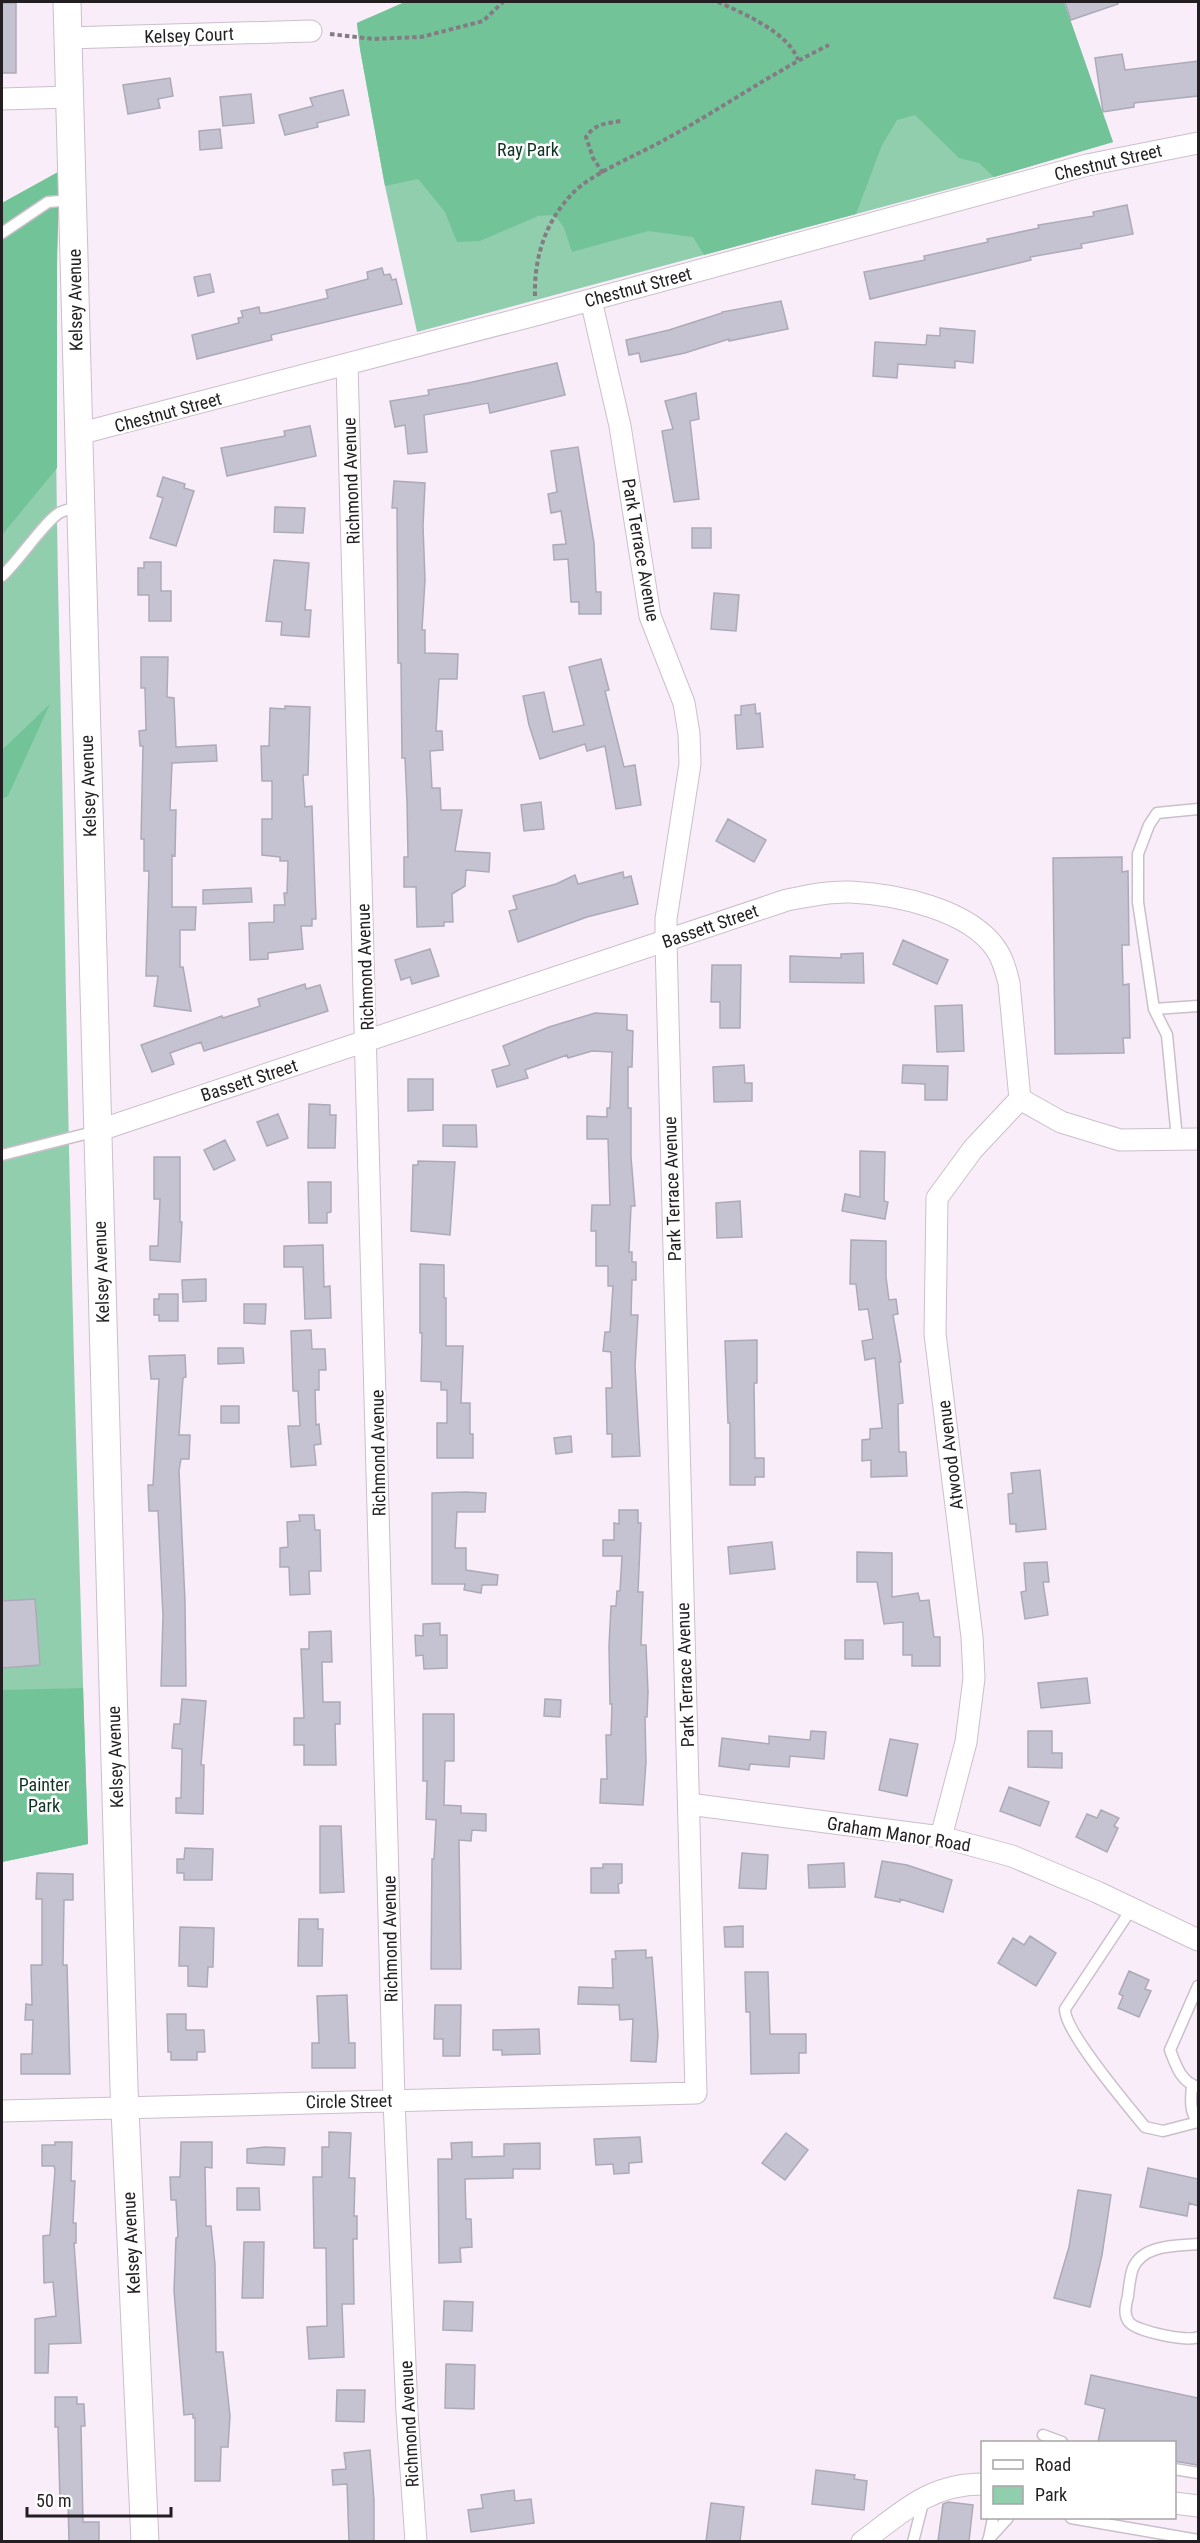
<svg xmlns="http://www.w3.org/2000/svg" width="1200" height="2543" viewBox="0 0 1200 2543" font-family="'Roboto Condensed',sans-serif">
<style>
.green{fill:#91cead}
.forest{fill:#73c399}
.building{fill:#c5c2d1;stroke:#adaab8;stroke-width:1.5}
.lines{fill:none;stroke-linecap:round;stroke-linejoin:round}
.service-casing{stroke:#cbbfcb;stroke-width:13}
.minor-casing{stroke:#cbbfcb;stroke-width:23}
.tertiary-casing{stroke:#cbbfcb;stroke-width:29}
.path{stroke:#847c84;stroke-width:4;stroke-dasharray:4.5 3;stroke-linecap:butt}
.service{stroke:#fff;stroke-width:10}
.minor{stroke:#fff;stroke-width:21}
.tertiary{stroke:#fff;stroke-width:27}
.labels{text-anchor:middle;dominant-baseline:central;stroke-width:5;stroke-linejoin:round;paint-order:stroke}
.street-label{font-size:18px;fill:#221e22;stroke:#fff}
.park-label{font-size:18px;fill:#103423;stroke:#fff}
</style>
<rect width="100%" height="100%" fill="#f9edfa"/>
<!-- green -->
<path class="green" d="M405 2H1064L1113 142 994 177 417 332 385 186 360 49 357 23Z
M60 171C51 387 59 603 63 818 68 1160 77 1502 88 1844L2 1862V203Z"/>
<!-- forest -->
<path class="forest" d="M405 2H1064L1113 142 994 177 979 163 959 158 915 115 897 120 882 145 856 214 704 255 693 237 648 231 572 252 564 228 555 215 538 216 480 241 457 242 445 212 418 179 385 186 360 49 357 23Z
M60 171 57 250V468L2 535V203Z
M50 704 8 796 2 799V750Z
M83 1688 88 1844 2 1862V1690Z"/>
<!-- building -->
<path class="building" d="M1065 2H1118V4L1071 20Z
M2 3H16V73H2Z
M1122 54 1125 70 1198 61V96L1134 103V107L1103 112 1095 58Z
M170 78 173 96 158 99 160 108 128 114 123 85Z
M343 90 349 115 317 123 318 127 285 135 279 115 313 106 310 98Z
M251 94 254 123 223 126 220 97Z
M220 129 222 148 200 150 199 131Z
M1127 205 1133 234 1081 244 1082 248 1030 257 1031 260 870 299 864 272 925 260 924 256 988 242 987 239 1039 228 1038 225 1094 216 1093 212Z
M382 268 384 275 390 274 392 280 396 279 402 304 271 335 272 340 197 359 192 335 239 323 238 318 243 317 241 311 259 307 260 313H266L328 298 326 290 368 279 367 272Z
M210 274 214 292 198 296 194 277Z
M781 301 788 329 729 341V339L685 353 641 362 639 353 629 355 626 340 669 330 722 313V312Z
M940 328 975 331 973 363 955 361V368L898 364 897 378 873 376 875 342 926 345 927 335 940 336Z
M557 363 565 395 490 413 488 403 424 415 427 452 408 454 405 425 395 427 390 401 429 395 428 390 468 383Z
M696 393 699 419 690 421 699 499 674 502 662 431 673 429 665 401Z
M310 426 316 456 227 476 221 448 285 436 284 431Z
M578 447 594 543 596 592H601V614H579V602H571L568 559 554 560 553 545 566 544 561 511 551 513 548 494 557 492 551 451Z
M163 477 185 484 184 488 194 491 176 546 150 538 163 498 157 496Z
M394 481 425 483 423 526 425 580 422 630H425V653L458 654 457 679H439L436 731H442L443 750 430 751 432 788H440L441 810H462L455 851 490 853 489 872 466 870 465 886 452 894 453 922H444V926L417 927 416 887H404V857H408L407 802 405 758H402L401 663H398L397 508H392Z
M275 507 305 508 303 533 274 532Z
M692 528H711V548H692Z
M274 560 309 563 305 610H311L309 637 281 635 282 622 266 621Z
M144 562H161V591H171V621H149V595H138V568H144Z
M714 593 739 595 736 631 711 629Z
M141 657H168L167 697 174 698 176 747 216 745 217 761 172 763 170 810H176L175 856 172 855V907H196L195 930H180V967H183L191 1011 154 1006 158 976H146L149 871H144V839H141L143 746H140L139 731 146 730 145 688H141Z
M601 659 609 690 605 691 624 767 635 765 641 805 616 809 605 746 587 751 585 744 540 759 529 725 523 696 544 692 553 732 584 725 569 667Z
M755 704 756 714 760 713 763 747 737 749 735 715H741V706Z
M285 706 310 707 308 775H303L305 807 312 806 316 919H312V926H301L303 949 268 953V959L250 960 249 923 274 922V905H285L284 893H287L288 861H280V857L262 855V819H272V781H262L261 746H269L270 708 285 709Z
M541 802 544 829 524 831 521 805Z
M728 819 766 840 754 862 716 841Z
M1122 857V872L1128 871 1129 945H1122L1123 985 1129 984 1130 1038H1123L1124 1053 1055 1054 1053 858Z
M623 872 624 878 631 876 638 904 587 917 518 942 509 911 517 909 513 896 556 884 575 875 578 884Z
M251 888 252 902 203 904V890Z
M903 940 948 960 937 984 893 964Z
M430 949 439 976 412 984 410 977 401 980 395 960Z
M863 953 864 983 790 982V956L841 958V954Z
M712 965H741L740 1028H720V1002H711Z
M305 984 306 989 320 985 328 1011 204 1051 201 1042 170 1053 174 1064 152 1072 141 1045 222 1016 223 1018 260 1006 258 999Z
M962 1005 964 1051 937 1052 935 1006Z
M595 1013 627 1015V1030L633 1031 632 1067H628V1108H631V1157L635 1206H631L629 1252H632V1262H636V1280H632L631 1315H638L635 1366 640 1456 612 1457V1434H607L606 1388H612L611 1352 603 1351 605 1332H610L613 1286H608V1266H596V1231H591L592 1205H610L608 1139H587V1116L607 1117V1108H610L612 1052 592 1051 568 1058 567 1055 525 1070 528 1078 497 1087 492 1070 510 1065 503 1046 549 1027Z
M744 1065 745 1083H752V1101L714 1102 713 1067Z
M903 1065 948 1066 947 1100H925V1084L902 1083Z
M408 1079H433V1110L408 1111Z
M309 1104 330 1105V1115H336L335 1148H308Z
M278 1114 288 1138 267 1146 257 1122Z
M443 1125H476L477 1147 443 1146Z
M225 1140 235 1160 214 1170 204 1150Z
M860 1151 885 1152 884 1201 888 1202 885 1219 842 1211 845 1194 860 1197Z
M154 1157H180V1222H182L180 1262 150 1260V1246H158L160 1199H154Z
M418 1161 455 1162 450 1235 411 1231 413 1165H418Z
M308 1182H331V1212L327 1213V1223H309Z
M740 1201 742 1237 717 1238 716 1203Z
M851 1240 886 1241V1277L889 1300 896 1299 898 1314 893 1315 901 1362H899L903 1403 898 1404 899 1452H906L907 1476 871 1477V1460L862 1461V1440L870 1439V1429L882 1428 875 1358 865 1360 862 1341 873 1339 868 1309 859 1310 856 1284H850Z
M323 1245 324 1287 330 1286 331 1318 305 1319 303 1267H284V1246Z
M420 1264 444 1265V1298H446V1346H463L461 1403H470V1434H473V1458H437V1423H447V1390H441V1382L421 1381 422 1333H420Z
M206 1279V1301L183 1302 182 1280Z
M159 1294H178V1321H159V1315H154V1299H159Z
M244 1304H266L265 1324 244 1323Z
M311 1330 312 1349H325L326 1370H319V1390H315L316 1425 319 1424 321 1444 314 1445 316 1465 291 1467 288 1426H300L298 1391H293L291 1331Z
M757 1340V1383H754L755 1458H764V1477H755V1485H730V1423H728L725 1341Z
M218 1348H243L244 1363 218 1364Z
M185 1355 186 1377 183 1378 179 1435H190L189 1459H181L179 1471 185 1601 186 1686H161L163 1616 158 1511H149L148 1485H153L159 1379H151L149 1356Z
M221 1406H239V1423H221Z
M571 1436 572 1452 556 1454 554 1438Z
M1040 1470 1046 1529 1016 1532V1524H1010L1008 1494 1013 1493 1011 1473Z
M466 1492 486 1493 485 1512H457L455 1548H466V1570L498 1575 497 1585H482L481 1593 464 1590 465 1584H432V1493Z
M619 1510H638V1523H641L638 1592H643L641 1645H646L648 1692 647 1717H645L646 1762 643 1805 600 1803 601 1779H607L606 1735H611L612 1704H610L609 1646 611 1606H616L617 1591H620L622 1556H603V1540H614V1523L619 1524Z
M299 1515H314L315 1530H320L321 1571H309L310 1594 290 1595 289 1567H280V1548L288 1547 287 1522 300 1521Z
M772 1542 775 1569 730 1574 728 1547Z
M857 1552 892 1553V1597L918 1593 920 1601 929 1600 934 1637H940V1666H912V1655H903V1622L884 1624 877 1582H857Z
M1047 1562 1049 1582H1043L1048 1615 1025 1619 1021 1592 1026 1591 1024 1563Z
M35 1599 40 1665 2 1668V1601Z
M440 1623V1635H447V1668L424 1669 423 1655 416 1656 415 1635 423 1636V1624Z
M331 1631 332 1662H322L323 1702H340V1724H335L336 1765H304V1745H294V1718H304L301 1649H309V1632Z
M845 1640H863V1659H845Z
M1087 1678 1090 1703 1041 1708 1038 1683Z
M182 1699 206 1701 201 1765H204L203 1814 176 1813V1798H181L182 1749 172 1748 174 1724H180Z
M545 1699 561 1700 560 1717 544 1716Z
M423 1714H454V1761H445L444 1805 461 1806V1813L486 1814V1831L472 1830 471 1841 459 1840 461 1969H431L432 1859H434L436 1820 426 1819 427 1781H423Z
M811 1731 826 1732 824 1759 790 1756 789 1767 750 1764 749 1770 719 1766 722 1738 769 1744V1736L810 1740Z
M1028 1731H1052V1753H1062V1768L1028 1767Z
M890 1739 918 1744 907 1796 879 1790Z
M1009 1787 1049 1802 1040 1826 1000 1811Z
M1101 1810 1119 1818 1114 1826 1118 1828 1107 1852 1076 1837 1087 1814 1097 1818Z
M320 1826H341L344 1892 320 1893Z
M185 1848 213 1849 212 1880H184V1873H177V1859H184Z
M742 1853 768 1855 766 1889 739 1888Z
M882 1861 907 1865 952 1880 943 1912 900 1899V1902L875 1897Z
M844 1863 845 1887 809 1888 808 1865Z
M603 1864H622V1883L618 1884 619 1893H591V1868H603Z
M37 1873 73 1874V1900H64L63 1965H67L70 2074H21V2054H32L33 2020H25L26 2004 32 2005 31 1965H42V1899H36Z
M299 1919H318V1929H323L322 1966H298Z
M743 1926V1947H725L724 1927Z
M180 1927 214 1928 213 1967H208L207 1987 188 1986V1966H179Z
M1030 1936 1056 1953 1036 1986 998 1963 1013 1938 1024 1945Z
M646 1950V1958L652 1957 658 2035 656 2062 631 2061 633 2019 620 2020 619 2005 578 2004 579 1987 613 1988 612 1959H616L615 1951Z
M1129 1971 1149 1980 1145 1989 1151 1991 1139 2017 1118 2008 1123 1996 1119 1994Z
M745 1972H768L770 2034H806V2053H799V2073L751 2074 750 2012H746Z
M347 1995 349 2043H355V2068H312V2043H319L317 1996Z
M435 2005H461L460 2056H443V2039H434Z
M167 2014H186V2030H204L205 2052H197V2060H171V2052H168Z
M539 2029 540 2054 502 2055V2050H493V2030Z
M329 2132 351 2133 349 2178H355L354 2216H357V2239H353L354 2304H342L344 2357 309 2359 307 2327 327 2326 326 2248H314L313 2177H322V2147H329Z
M786 2133 808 2150 785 2180 762 2163Z
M640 2137 642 2162 629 2163V2173L614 2174 613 2164 596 2165 594 2139Z
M55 2142H72L71 2181H75L73 2223H76V2243H74L81 2343 49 2344 48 2373H35V2319L56 2316 53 2282 44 2283 43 2236 50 2235 55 2170 54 2166H42V2145H55Z
M181 2142H212V2168L205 2167 206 2226H211L215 2264 216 2352H223L230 2416 228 2447H221L220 2481H195V2418H193V2414L184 2415 174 2291 176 2238 178 2237 176 2200H171L170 2177H180Z
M472 2142V2157L504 2156V2144L540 2143V2169H513V2178L465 2179 466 2219H471L472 2247 460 2248 461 2262 439 2263 438 2159H452L451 2143Z
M265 2147 285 2148 284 2165 247 2163V2149Z
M1148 2168 1198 2179V2206L1189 2203 1187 2216 1140 2207Z
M237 2188H259L260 2210H237Z
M1078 2190 1111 2195 1102 2255 1090 2307 1054 2298 1069 2247Z
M244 2242H264L263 2298H242Z
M444 2301 473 2302 472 2331 443 2330Z
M446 2364 475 2365 474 2409 445 2408Z
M1091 2375 1198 2398V2465L1174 2461V2442H1098L1105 2409 1085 2404Z
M337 2390H365L364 2422 336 2421Z
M55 2397H77V2404H84L85 2426H81L83 2522H99V2541H69L68 2501H60L58 2427H55Z
M370 2450 374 2500V2541H349L347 2484 333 2485 332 2470 346 2469 344 2453Z
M816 2470 855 2475 854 2479 867 2481 864 2510 812 2504Z
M514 2490 515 2501 531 2499 534 2523 471 2532 468 2510 483 2508 481 2495Z
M948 2502 973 2505 969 2541H938L943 2504Z
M711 2503 744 2507 740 2541H706Z"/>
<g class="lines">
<defs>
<path id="service" d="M2 233 48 202 72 200
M2 576C18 562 47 518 61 512 67 509 74 509 80 507
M1154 1009 1198 1006
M1177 1139 1167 1035 1154 1009 1138 902V854L1149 825 1157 813 1198 809
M2 1155 97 1131
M1132 1908 1065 2009C1064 2031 1128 2106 1145 2127L1163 2131 1198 2122
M1198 1986 1170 2050C1176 2066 1181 2082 1198 2087
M1192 2085C1191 2099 1189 2111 1198 2122
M1198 2244C1177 2246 1143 2244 1133 2268 1130 2276 1129 2287 1128 2296 1126 2304 1123 2315 1129 2322 1137 2332 1189 2342 1198 2337
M1043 2435 1062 2442
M1174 2469 1198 2473
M1071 2518 1198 2540
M989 2538 993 2518
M988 2540 1008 2518
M913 2542 924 2499"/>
<path id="minor" d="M67 38 311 31
M2 99 70 97
M347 364 394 2100 407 2413 416 2542
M78 434 535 315 1087 165 1198 143
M1020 1099 1061 1122 1120 1140 1198 1139
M97 1131 787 900C808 896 829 891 850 892 895 894 969 909 996 949 1003 959 1006 971 1009 983L1020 1099
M689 1804 941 1837 1012 1856 1097 1892 1198 1940
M941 1837 966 1742 974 1678 972 1637 935 1334 937 1198 973 1149 1020 1099
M2 2111 696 2093 666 942V919L690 764 689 734 684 703 650 616 620 426 591 300
M1174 2503 1198 2506
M862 2542C902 2512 930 2484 982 2484"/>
<path id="tertiary" d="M67 2 124 2088 145 2542"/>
</defs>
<!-- service casing -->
<use href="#service" class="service-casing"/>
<!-- minor casing -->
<use href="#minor" class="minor-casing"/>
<!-- tertiary casing -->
<use href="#tertiary" class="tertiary-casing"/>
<!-- path -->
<path class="path" d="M718 2C743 13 789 33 798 60
M330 34 373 39 421 37 483 21 503 2
M603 173 593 158 586 137C594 124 607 123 621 121
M535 296C534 258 545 223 571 195 589 174 640 154 666 139 721 109 773 72 829 45"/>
<!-- service -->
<use href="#service" class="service"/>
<!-- minor -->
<use href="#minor" class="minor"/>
<!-- tertiary -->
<use href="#tertiary" class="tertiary"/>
</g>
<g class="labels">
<!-- street labels -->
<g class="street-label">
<text transform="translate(189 35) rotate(-2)">Kelsey Court</text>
<text transform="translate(1108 162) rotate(-13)">Chestnut Street</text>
<text transform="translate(638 287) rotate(-15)">Chestnut Street</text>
<text transform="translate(75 300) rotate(-91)">Kelsey Avenue</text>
<text transform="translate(168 412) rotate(-15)">Chestnut Street</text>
<text transform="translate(351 481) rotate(-92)">Richmond Avenue</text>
<text transform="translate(641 550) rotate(80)">Park Terrace Avenue</text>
<text transform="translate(88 786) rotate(-92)">Kelsey Avenue</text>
<text transform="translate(710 926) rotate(-19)">Bassett Street</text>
<text transform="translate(365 967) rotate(-92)">Richmond Avenue</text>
<text transform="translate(249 1080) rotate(-18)">Bassett Street</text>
<text transform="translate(672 1189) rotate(-92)">Park Terrace Avenue</text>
<text transform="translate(101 1272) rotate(-92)">Kelsey Avenue</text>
<text transform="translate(378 1453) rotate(-91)">Richmond Avenue</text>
<text transform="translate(950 1455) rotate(-97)">Atwood Avenue</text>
<text transform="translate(685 1675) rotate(-92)">Park Terrace Avenue</text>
<text transform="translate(115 1757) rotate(-92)">Kelsey Avenue</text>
<text transform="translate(899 1834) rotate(9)">Graham Manor Road</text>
<text transform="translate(390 1939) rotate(-91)">Richmond Avenue</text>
<text transform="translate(349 2101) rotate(-1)">Circle Street</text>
<text transform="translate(131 2243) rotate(-93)">Kelsey Avenue</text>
<text transform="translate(409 2424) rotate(-93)">Richmond Avenue</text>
</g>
<!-- park labels -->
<g class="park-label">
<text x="528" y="149">Ray Park</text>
<text x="44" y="1784">Painter<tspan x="44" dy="21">Park</tspan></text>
</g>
</g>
<!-- border -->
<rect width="1200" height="2543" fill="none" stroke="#221e22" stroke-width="6"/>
<!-- legend -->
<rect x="981" y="2441" width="195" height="78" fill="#ffffff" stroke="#a7a5a7" stroke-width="1.5"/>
<rect x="993" y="2460" width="30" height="9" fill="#ffffff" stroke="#a7a5a7" stroke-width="1.5"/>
<text x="1035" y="2471" font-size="18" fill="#221e22">Road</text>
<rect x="993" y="2486" width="30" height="18" fill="#91cead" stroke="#a7a5a7" stroke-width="1.5"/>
<text x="1035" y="2501" font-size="18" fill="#221e22">Park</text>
<!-- scale -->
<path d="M27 2507v9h144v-9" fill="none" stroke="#221e22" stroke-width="3"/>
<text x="36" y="2507" font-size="18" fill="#221e22" stroke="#ffffff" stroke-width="4.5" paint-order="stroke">50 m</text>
</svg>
